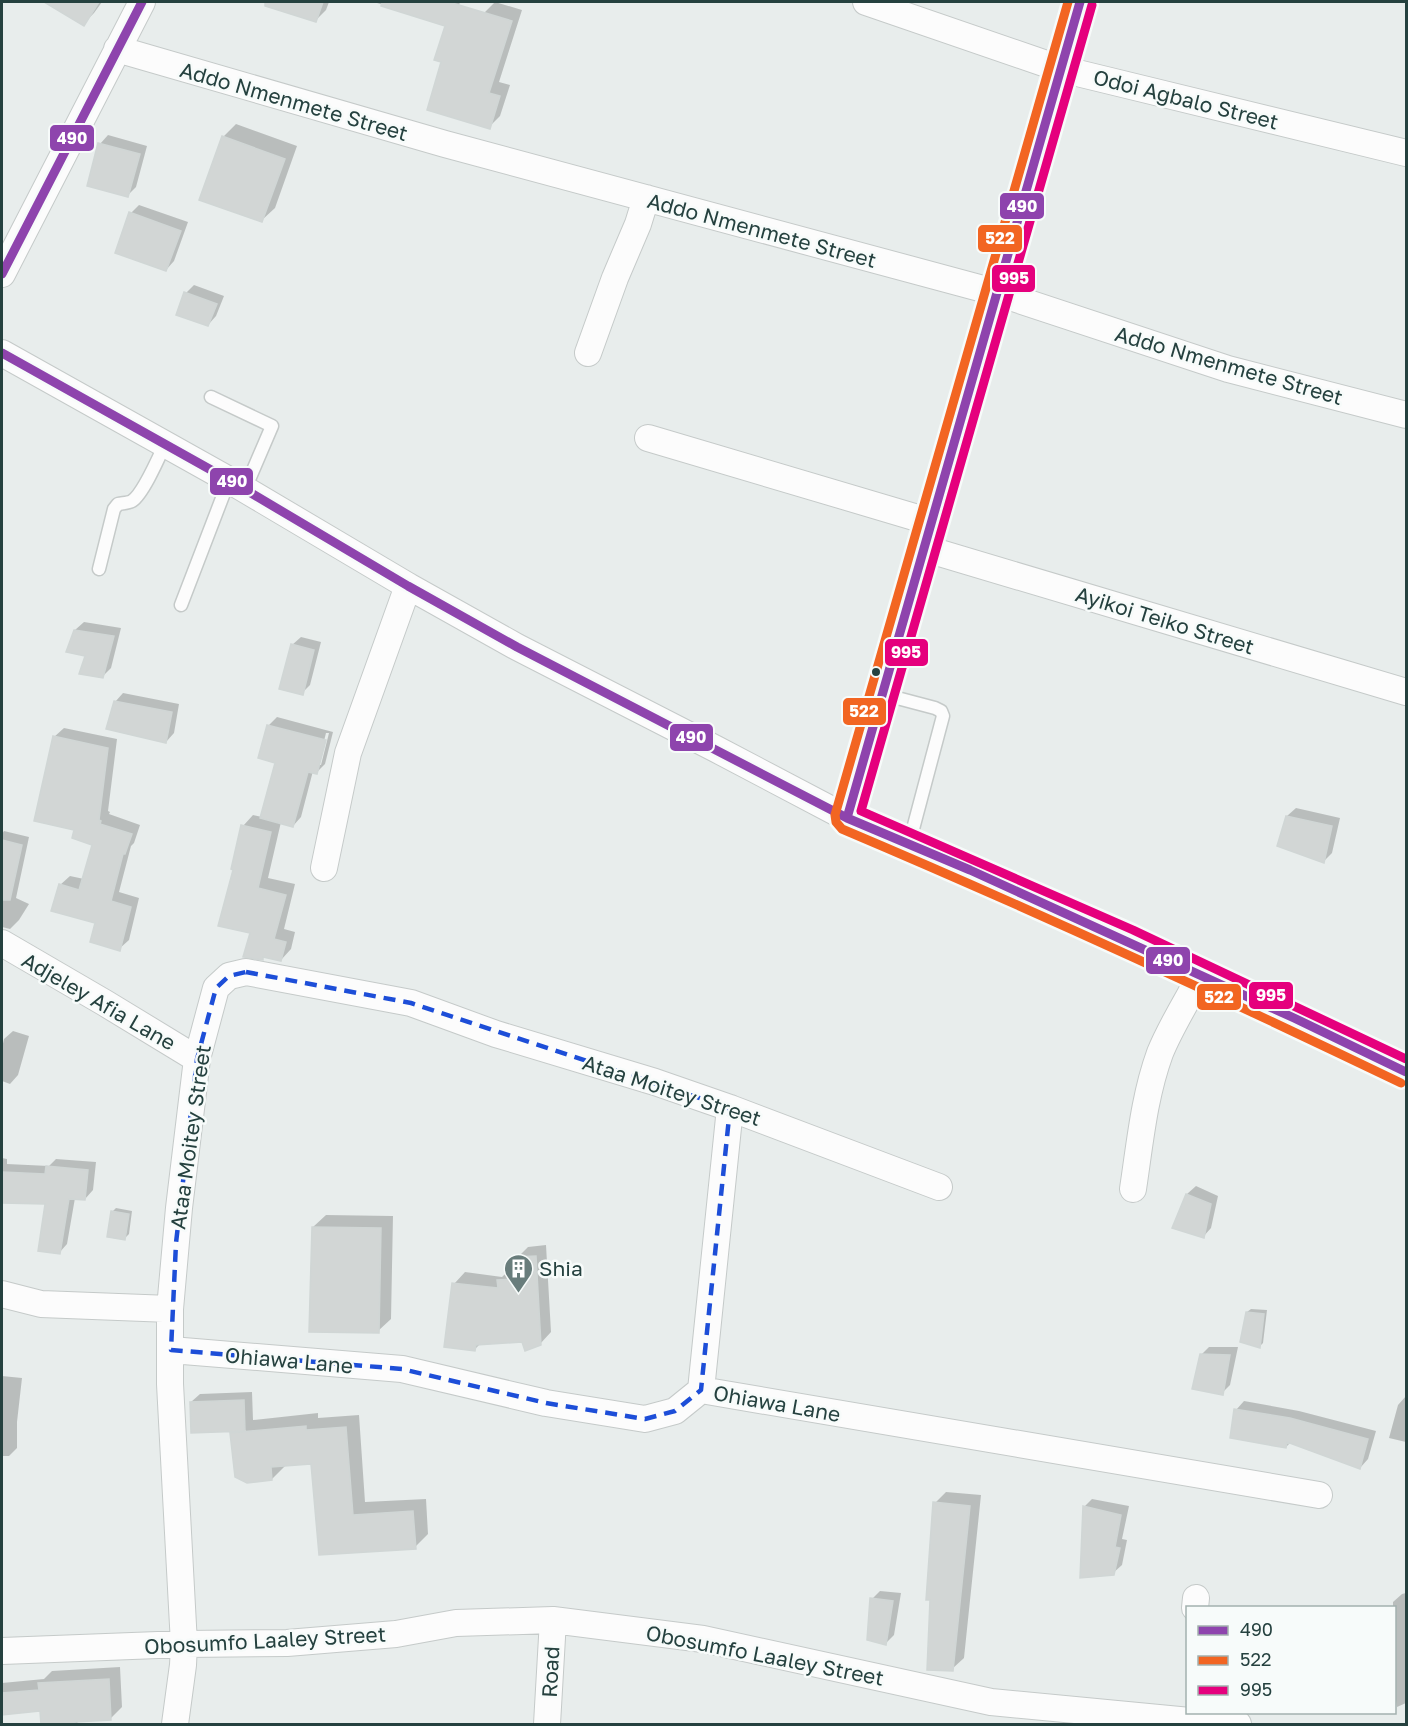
<svg xmlns="http://www.w3.org/2000/svg" width="1408" height="1726" viewBox="0 0 1408 1726" font-family="'Golos Text',sans-serif">
<style>
.shadow{fill:#0003;fill-rule:evenodd}
.building{fill:#d2d6d5;stroke:#d0d6d5;stroke-width:1.5}
.lines{fill:none;stroke-linecap:round;stroke-linejoin:round}
.lane-casing{stroke:#c5cac9;stroke-width:15}
.street-casing{stroke:#c5cac9;stroke-width:28}
.lane{stroke:#fcfcfc;stroke-width:12}
.street{stroke:#fcfcfc;stroke-width:26}
.bus-1-casing{stroke:#f7fbfa;stroke-width:14}
.bus-2-casing{stroke:#f7fbfa;stroke-width:14}
.bus-3-casing{stroke:#f7fbfa;stroke-width:14}
.bus-1{stroke:#8e44ad;stroke-width:9}
.bus-2{stroke:#f26522;stroke-width:9}
.bus-3{stroke:#e5007d;stroke-width:9}
.marked{fill:none;stroke:#1d4ed8;stroke-width:4.5;stroke-dasharray:12 8;stroke-linejoin:round}
.bus-dot{fill:#25413f;stroke:#f7fbfa;stroke-width:2}
.labels{text-anchor:middle;dominant-baseline:central;stroke-width:5;stroke-linejoin:round;paint-order:stroke}
.street-label{font-size:21px;fill:#25413f;stroke:#f7fbfa}
.poi-label{font-size:21px;fill:#25413f;stroke:#f7fbfa;text-anchor:start}
.line-badge{stroke:#f7fbfa;stroke-width:2}
.badge-label{font-size:16px;text-anchor:middle;font-weight:bold;fill:#fff}
</style>
<rect width="100%" height="100%" fill="#e8edec"/>
<!-- shadow -->
<path class="shadow" d="M47 2H102L94 13 83 24Z
M296 2H329L326 10 316 20 292 13Z
M377 2H460L457 13 445 24 377 3Z
M495 2 522 10 499 82 510 85 500 116 489 127 484 13Z
M236 124 297 146 275 208 262 220 223 137Z
M108 135 147 146 136 187 128 195 100 144Z
M139 205 188 222 174 261 166 270 131 213Z
M194 285 224 296 216 316 208 325 186 293Z
M84 622 121 628 111 668 103 676 87 655 75 630Z
M301 637 321 642 310 685 302 693 292 645Z
M123 693 179 704 174 733 166 742 115 702Z
M277 717 333 732 325 764 317 772 313 771 301 817 293 826 281 822 268 878 295 884 284 929 295 932 291 949 281 960 265 956 262 958 252 932 235 868 243 826 253 815 262 817 277 762 268 726ZM326 733H329L321 765H318Z
M64 728 117 739 108 811 110 812 109 814 140 825 134 843 131 846 119 892 139 898 129 940 119 949 97 922 60 885 70 876 84 879 94 844 76 829 54 737Z
M1296 808 1340 818 1332 853 1323 862 1287 816Z
M4 831 29 837 16 898 29 904 19 920 10 929 2 927V889L6 883 2 882V834Z
M13 1031 29 1036 18 1075 10 1084 2 1081V1048L4 1039Z
M2 1158 7 1159V1164L49 1166 56 1159 96 1162 93 1190 85 1199 75 1198 67 1244 59 1253 47 1203 2 1194Z
M1196 1186 1218 1196 1211 1228 1203 1237 1174 1227 1187 1194Z
M116 1208 132 1211 129 1234 125 1238 112 1212Z
M326 1215 393 1216 391 1319 378 1331 313 1227Z
M546 1245 551 1332 540 1344 523 1340 480 1344 475 1349 454 1284 465 1272 502 1277 510 1269H517V1258L528 1247Z
M1251 1309 1267 1310 1263 1343 1259 1347 1247 1312Z
M1209 1347H1238L1230 1385 1222 1393 1201 1355Z
M2 1376 22 1378 17 1422V1448L9 1456H2Z
M252 1392 253 1420 318 1413V1418L359 1415 365 1502 426 1499 428 1534 415 1547 320 1554 312 1462 285 1466 272 1479 232 1433 235 1430 191 1402 200 1394Z
M1406 1396V1442L1389 1438 1398 1405Z
M1244 1401 1299 1411 1376 1431 1368 1459 1360 1468 1291 1442 1286 1447 1236 1410Z
M946 1492 981 1495 964 1658 952 1669 935 1503Z
M1092 1499 1129 1506 1122 1539 1127 1540 1122 1565 1113 1573 1084 1507Z
M880 1591 901 1593 894 1635 885 1644 872 1599Z
M1406 1593V1703L1397 1707 1396 1699H1394V1608H1393V1602L1402 1594Z
M120 1667 122 1707 110 1719 80 1720 76 1724H42L41 1710 2 1714V1683L44 1679 52 1671Z"/>
<!-- building -->
<path class="building" d="M44 2H99L84 26Z
M265 2H323L316 22 265 6Z
M382 2H449L512 21 489 93 500 96 490 129 427 110 441 62 434 60 445 26 381 6Z
M222 136 285 159 262 222 199 200Z
M98 143 140 154 128 197 87 186Z
M129 212 181 231 166 271 115 253Z
M184 292 217 304 208 326 176 315Z
M74 630 114 636 103 678 79 674 85 656 66 652Z
M291 644 314 650 303 695 279 689Z
M114 701 172 712 166 743 106 729Z
M267 725 326 740 317 774 308 772 293 827 260 818 275 763 258 758Z
M53 736 108 748 99 820 101 821 100 824 132 834 125 854H123L111 901 131 907 120 951 90 942 95 923 51 911 59 884 79 890 92 845 72 838 74 830 34 821Z
M1286 816 1332 826 1324 863 1277 846Z
M241 825 271 832 258 888 286 895 274 939 286 942 281 961 263 957V960L243 957 250 933 218 926 233 870 231 869Z
M2 840 22 845 10 900H2Z
M46 1166 88 1170 85 1200 69 1199 60 1254 38 1251 45 1204 2 1203 3 1172 45 1174Z
M1186 1194 1211 1204 1204 1238 1172 1228Z
M111 1211 129 1214 125 1240 107 1237Z
M312 1227 381 1228 379 1333 309 1332Z
M536 1256 541 1345 525 1351 522 1342 476 1345 475 1351 444 1347 452 1283 498 1288 497 1280 516 1279 515 1257Z
M1246 1312 1264 1314 1260 1348 1240 1342Z
M1200 1354 1230 1355 1223 1395 1192 1389Z
M244 1400 245 1431 191 1433 190 1402Z
M1234 1409 1290 1418 1368 1439 1360 1469 1287 1442 1286 1448 1230 1438Z
M306 1426V1430L346 1427 353 1515 413 1511 416 1549 319 1555 311 1464 271 1467 272 1480 247 1483 235 1477 230 1433Z
M933 1502 970 1506 953 1671 927 1670 930 1600H926Z
M1083 1506 1121 1515 1115 1547 1120 1548 1114 1575 1080 1578Z
M870 1598 893 1601 886 1645 867 1640Z
M109 1679 111 1720 75 1722V1725H41L40 1711 2 1715V1693L39 1690 38 1683Z"/>
<g class="lines">
<defs>
<path id="lane" d="M211 397 272 426 245 489
M99 569 114 509 118 504C123 503 129 503 132 501 143 494 159 457 165 444
M181 605 229 480
M882 694 935 708 941 711 943 716 909 844"/>
<path id="street" d="M866 2 1061 69 1406 153
M117 49 445 144 998 293 1228 369 1406 415
M2 274 142 2
M2 353 229 480 408 586 517 647 716 749 847 818 970 870 1294 1018 1406 1072
M588 353 615 278 638 224 646 198
M648 438 931 522
M923 548 1406 692
M847 818 923 548 998 293 1080 2
M324 868 348 753 408 586
M2 943 105 1003 197 1059
M1133 1189C1140 1143 1144 1097 1160 1053 1171 1026 1187 1001 1201 975
M2 1294 41 1304 170 1309
M171 1350 402 1369 546 1403 645 1419 675 1411 701 1390 1319 1495
M701 1390 730 1108
M1195 1608 1196 1598
M2 1651 184 1644 287 1643 396 1634 456 1623 553 1620 703 1639 991 1702 1190 1721 1238 1724
M175 1724 183 1665 184 1644 170 1384V1309L179 1208 197 1059 216 988 229 976 246 972 411 1003 496 1034 655 1082 730 1108 939 1187
M547 1724 553 1620"/>
</defs>
<!-- lane casing -->
<use href="#lane" class="lane-casing"/>
<!-- street casing -->
<use href="#street" class="street-casing"/>
<!-- lane -->
<use href="#lane" class="lane"/>
<!-- street -->
<use href="#street" class="street"/>
<defs>
<path id="bus-1" d="M2 274 142 2
M2 353 229 480 408 586 517 647 847 818 970 870 1294 1018 1406 1072
M847 818 1080 2"/>
<path id="bus-2" d="M1068 2C991 273 912 543 835 815L836 822 842 829C1031 909 1216 994 1401 1083"/>
<path id="bus-3" d="M1092 5 861 811 1133 930 1406 1059"/>
</defs>
<!-- bus-1 casing -->
<use href="#bus-1" class="bus-1-casing"/>
<!-- bus-2 casing -->
<use href="#bus-2" class="bus-2-casing"/>
<!-- bus-3 casing -->
<use href="#bus-3" class="bus-3-casing"/>
<!-- bus-1 -->
<use href="#bus-1" class="bus-1"/>
<!-- bus-2 -->
<use href="#bus-2" class="bus-2"/>
<!-- bus-3 -->
<use href="#bus-3" class="bus-3"/>
</g>
<!-- marked area -->
<path class="marked" d="M246 972 411 1003 730 1108 701 1390 675 1411 645 1419 546 1403 402 1369 171 1350 176 1243 197 1059 216 988 229 976Z"/>
<!-- icons -->
<defs>
<symbol id="building-pin" viewBox="-11 -11 22 30"><path d="M0 17L-7.5 6A9.5 9.5 0 1 1 7.5 6Z" fill="#697d7c" stroke="#f7fbfa"/><path d="M-4-6H4V6H1V3H-1V6H-4ZM-2.5-4.3h1.7v1.8h-1.7ZM.8-4.3h1.7v1.8H.8ZM-2.5-1h1.7V.8h-1.7ZM.8-1h1.7V.8H.8Z" fill="#fff"/></symbol>
</defs>
<g fill-rule="evenodd">
<use href="#building-pin" x="502" y="1252" width="33" height="45"/>
</g>
<!-- markers -->
<circle class="bus-dot" cx="876" cy="672" r="5"/>
<g class="labels">
<!-- street labels -->
<g class="street-label">
<text transform="translate(1186 99) rotate(14)">Odoi Agbalo Street</text>
<text transform="translate(294 101) rotate(16)">Addo Nmenmete Street</text>
<text transform="translate(762 230) rotate(15)">Addo Nmenmete Street</text>
<text transform="translate(1229 365) rotate(16)">Addo Nmenmete Street</text>
<text transform="translate(1165 620) rotate(17)">Ayikoi Teiko Street</text>
<text transform="translate(99 1001) rotate(30)">Adjeley Afia Lane</text>
<text transform="translate(672 1090) rotate(18)">Ataa Moitey Street</text>
<text transform="translate(190 1137) rotate(-82)">Ataa Moitey Street</text>
<text transform="translate(289 1360) rotate(5)">Ohiawa Lane</text>
<text transform="translate(777 1403) rotate(10)">Ohiawa Lane</text>
<text transform="translate(265 1640) rotate(-3)">Obosumfo Laaley Street</text>
<text transform="translate(765 1655) rotate(11)">Obosumfo Laaley Street</text>
<text transform="translate(550 1672) rotate(-87)">Road</text>
</g>
<!-- poi labels -->
<g class="poi-label">
<text x="539" y="1268">Shia</text>
</g>
</g>
<g class="line-badge">
<rect x="49" y="124" width="46" height="28" rx="6" fill="#8e44ad"/>
<rect x="999" y="192" width="46" height="28" rx="6" fill="#8e44ad"/>
<rect x="977" y="224" width="46" height="29" rx="6" fill="#f26522"/>
<rect x="991" y="264" width="45" height="29" rx="6" fill="#e5007d"/>
<rect x="209" y="467" width="45" height="29" rx="6" fill="#8e44ad"/>
<rect x="884" y="638" width="45" height="29" rx="6" fill="#e5007d"/>
<rect x="842" y="697" width="45" height="29" rx="6" fill="#f26522"/>
<rect x="669" y="723" width="45" height="29" rx="6" fill="#8e44ad"/>
<rect x="1145" y="946" width="46" height="29" rx="6" fill="#8e44ad"/>
<rect x="1248" y="981" width="46" height="29" rx="6" fill="#e5007d"/>
<rect x="1196" y="983" width="46" height="28" rx="6" fill="#f26522"/>
</g>
<g class="badge-label">
<text x="72" y="144">490</text>
<text x="1022" y="212">490</text>
<text x="1000" y="244">522</text>
<text x="1014" y="284">995</text>
<text x="232" y="487">490</text>
<text x="906" y="658">995</text>
<text x="864" y="717">522</text>
<text x="691" y="743">490</text>
<text x="1168" y="966">490</text>
<text x="1271" y="1001">995</text>
<text x="1219" y="1003">522</text>
</g>
<!-- border -->
<rect width="1408" height="1726" fill="none" stroke="#25413f" stroke-width="6"/>
<!-- legend -->
<rect x="1186" y="1606" width="210" height="108" fill="#f7fbfa" stroke="#a3b1af" stroke-width="1.5"/>
<rect x="1198" y="1626" width="30" height="9" fill="#8e44ad" stroke="#a3b1af" stroke-width="1.5"/>
<text x="1240" y="1636" font-size="18" fill="#25413f">490</text>
<rect x="1198" y="1656" width="30" height="9" fill="#f26522" stroke="#a3b1af" stroke-width="1.5"/>
<text x="1240" y="1666" font-size="18" fill="#25413f">522</text>
<rect x="1198" y="1686" width="30" height="9" fill="#e5007d" stroke="#a3b1af" stroke-width="1.5"/>
<text x="1240" y="1696" font-size="18" fill="#25413f">995</text>
</svg>
